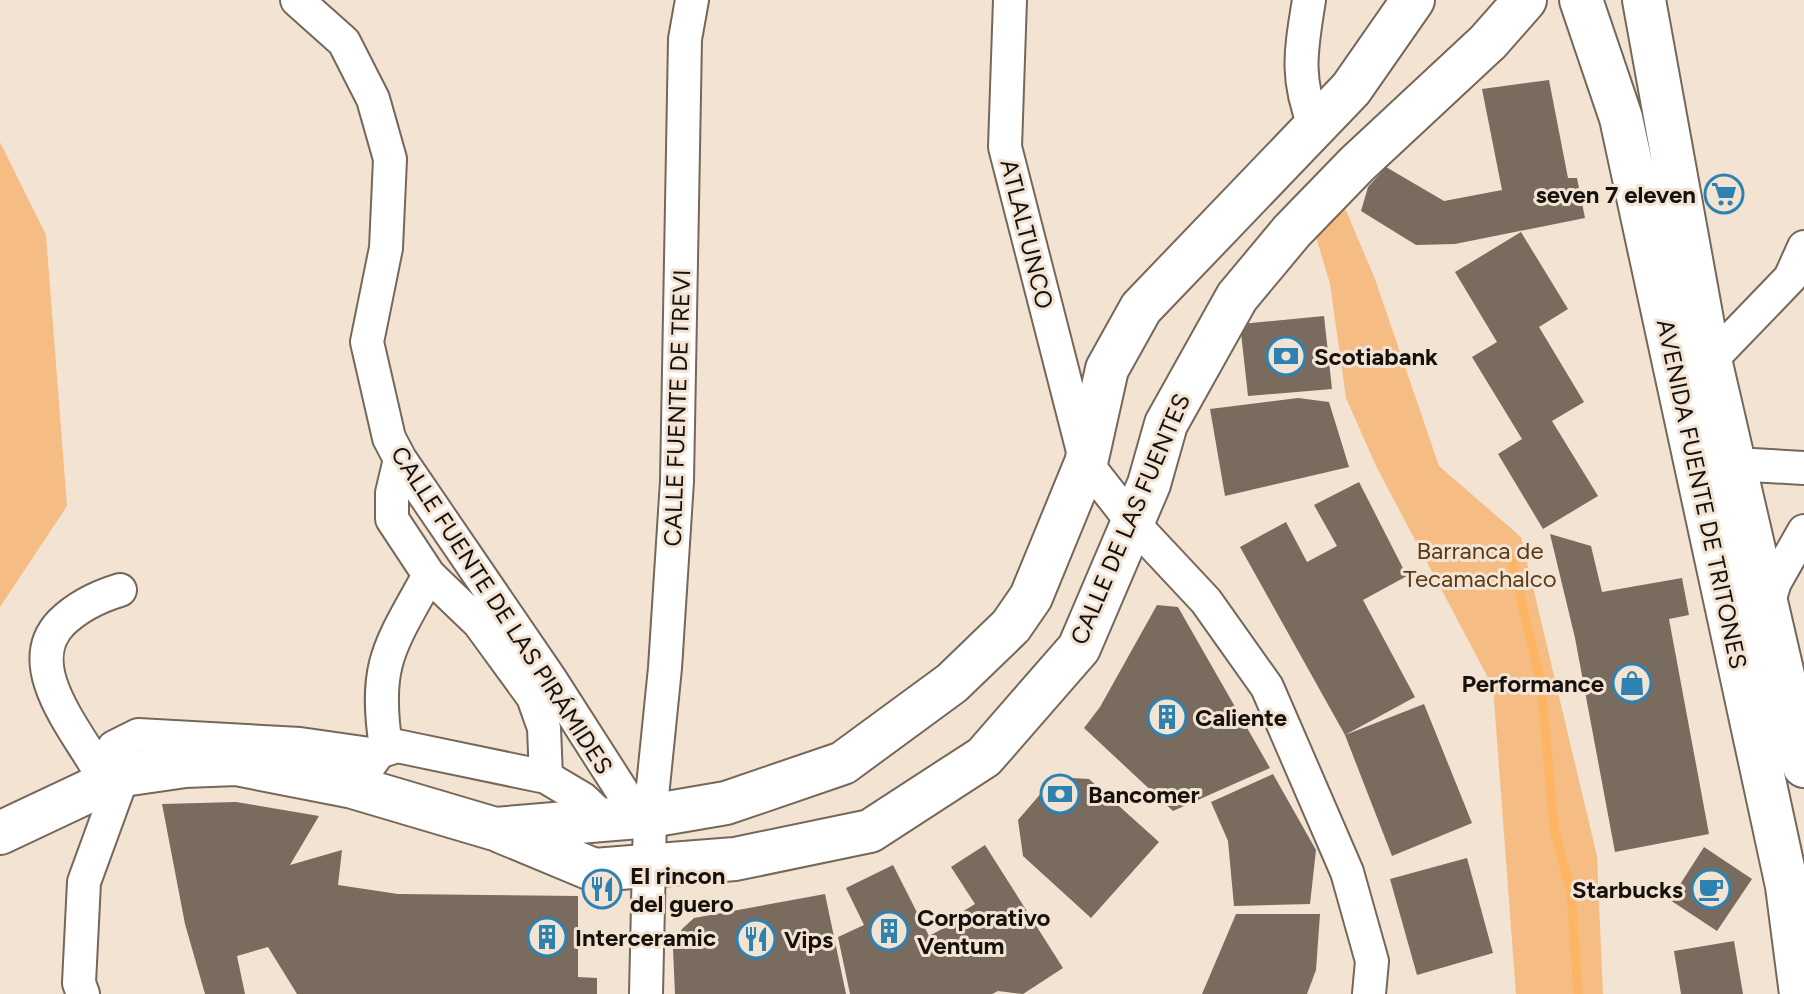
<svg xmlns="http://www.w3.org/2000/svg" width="1804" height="994" viewBox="0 0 1804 994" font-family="Figtree,sans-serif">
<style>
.green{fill:#f5bd83}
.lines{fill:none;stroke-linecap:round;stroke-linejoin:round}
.stream{stroke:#fdb464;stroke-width:9}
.building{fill:#796b5d}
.minor-casing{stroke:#756759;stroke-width:36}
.major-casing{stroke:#756759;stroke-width:46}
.minor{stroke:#fff;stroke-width:32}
.major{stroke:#fff;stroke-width:42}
.labels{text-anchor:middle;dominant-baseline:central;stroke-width:6;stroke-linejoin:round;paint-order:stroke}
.poi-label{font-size:24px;font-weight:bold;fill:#16110c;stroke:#f3e3d3;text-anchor:start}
.street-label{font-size:24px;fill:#16110c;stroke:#f3e3d3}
.park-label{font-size:24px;fill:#593b1a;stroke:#f3e3d3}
</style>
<rect width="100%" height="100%" fill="#f3e3d3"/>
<!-- green -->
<path class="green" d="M0 142 46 235 67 506 0 607Z
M1342 201 1375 279 1439 466 1521 537 1597 856 1603 994H1516L1493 687 1376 466 1346 398 1330 284 1312 223Z"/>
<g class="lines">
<!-- stream -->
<path class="stream" d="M1511 559 1541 683 1554 828 1571 893 1578 994"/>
</g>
<!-- building -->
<path class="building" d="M1549 80 1568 178H1577L1585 218 1455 244 1416 245 1361 211 1368 187 1386 167 1444 201 1502 190 1482 89Z
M1521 232 1568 309 1539 327 1584 402 1552 421 1598 496 1543 529 1498 454 1522 439 1472 357 1497 342 1455 272Z
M1324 316 1332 389 1248 396 1240 324Z
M1298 398 1329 402 1349 467 1225 496 1210 409Z
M1359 482 1407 576 1363 600 1415 697 1345 735 1424 704 1472 823 1392 856 1345 735 1240 547 1286 522 1307 562 1337 546 1314 505Z
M1550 534 1591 546 1602 592 1682 578 1689 615 1669 619 1709 834 1615 852 1575 638Z
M1157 605 1178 607 1270 768 1173 811 1084 728 1100 707Z
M1273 774 1316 850 1310 904 1234 906 1228 841 1211 802Z
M1055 777 1089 779 1159 842 1091 918 1023 856 1018 820Z
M236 802 319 816 290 865 342 850 338 885 398 894 578 896V977L597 978V994H297L268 947 237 956 245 994H205L185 924 162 804Z
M985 845 1063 968 1023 994 998 991 992 994H850L838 937 864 925 846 888 893 865 929 936 955 922 952 918 975 904 951 867Z
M1704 847 1752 879 1717 931 1670 900Z
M1467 858 1493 953 1417 975 1390 879Z
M825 894 846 994H675L673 949 682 929 694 918Z
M1236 914H1320L1316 970 1307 994H1202Z
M1734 941 1743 994H1681L1674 951Z"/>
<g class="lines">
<defs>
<path id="minor" d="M297 0 344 42 373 99 390 159 386 248 367 342 389 438 400 459 551 680 638 816
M1010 0 1005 147 1086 463 1133 523 1206 601 1267 687 1347 872 1372 961 1369 994
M1309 0C1301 50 1295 78 1315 127
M1710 361 1790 278 1804 247
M400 459 392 493V519L429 575 479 623 533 697 544 728 546 777
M1734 464 1804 468
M1767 607 1775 582 1804 531
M386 747C373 664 390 646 429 575
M366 770 379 752 397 746 546 777 583 799 603 818
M101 772 114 747 138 735 300 744 377 755
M106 783C85 739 17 669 61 623 78 606 97 597 120 590
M83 994 79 983 84 882 123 775
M646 994 650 816 665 668 677 481 685 39 692 0"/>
<path id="major" d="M1581 0 1621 118 1787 886 1801 994
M1644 0 1706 342 1804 766
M500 831 594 870 735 859 870 831 984 757 1079 648 1149 484 1166 424 1237 297 1292 231 1357 164 1488 42 1525 0
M0 833 123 775 185 766 236 764 353 787 495 829 650 816 726 803 843 763 952 683 1011 626 1031 597 1086 463 1107 369 1141 308 1351 89 1413 0"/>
</defs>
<!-- minor casing -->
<use href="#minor" class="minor-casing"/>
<!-- major casing -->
<use href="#major" class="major-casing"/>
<!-- minor -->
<use href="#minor" class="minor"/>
<!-- major -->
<use href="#major" class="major"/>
</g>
<!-- icons -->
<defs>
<symbol id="supermarket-ring" viewBox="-11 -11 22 22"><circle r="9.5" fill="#f3e3d3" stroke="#2e82b2" stroke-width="1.5"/><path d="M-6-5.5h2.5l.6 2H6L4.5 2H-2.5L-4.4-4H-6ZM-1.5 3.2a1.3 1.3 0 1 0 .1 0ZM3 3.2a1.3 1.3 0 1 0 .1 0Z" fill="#2e82b2"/></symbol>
<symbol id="bank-ring" viewBox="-11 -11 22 22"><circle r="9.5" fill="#f3e3d3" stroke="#2e82b2" stroke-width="1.5"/><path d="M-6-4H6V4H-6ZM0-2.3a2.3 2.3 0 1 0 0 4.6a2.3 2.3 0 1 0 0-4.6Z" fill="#2e82b2"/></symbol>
<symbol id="shop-ring" viewBox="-11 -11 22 22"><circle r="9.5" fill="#f3e3d3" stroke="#2e82b2" stroke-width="1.5"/><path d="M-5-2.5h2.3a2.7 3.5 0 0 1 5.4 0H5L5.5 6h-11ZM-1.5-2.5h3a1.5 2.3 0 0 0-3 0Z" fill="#2e82b2"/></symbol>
<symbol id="building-ring" viewBox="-11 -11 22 22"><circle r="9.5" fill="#f3e3d3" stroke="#2e82b2" stroke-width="1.5"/><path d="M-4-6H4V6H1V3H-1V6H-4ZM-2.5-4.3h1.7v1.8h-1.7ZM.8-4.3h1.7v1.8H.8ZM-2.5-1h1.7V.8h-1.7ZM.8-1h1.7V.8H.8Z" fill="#2e82b2"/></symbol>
<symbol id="restaurant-ring" viewBox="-11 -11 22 22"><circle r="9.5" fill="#f3e3d3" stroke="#2e82b2" stroke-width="1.5"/><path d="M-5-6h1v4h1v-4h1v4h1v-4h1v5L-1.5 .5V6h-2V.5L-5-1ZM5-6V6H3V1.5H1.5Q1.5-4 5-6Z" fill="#2e82b2"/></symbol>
<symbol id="cafe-ring" viewBox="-11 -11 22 22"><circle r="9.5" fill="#f3e3d3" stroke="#2e82b2" stroke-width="1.5"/><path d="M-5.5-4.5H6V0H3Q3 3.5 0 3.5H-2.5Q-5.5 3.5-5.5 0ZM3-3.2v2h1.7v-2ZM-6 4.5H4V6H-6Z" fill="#2e82b2"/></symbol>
</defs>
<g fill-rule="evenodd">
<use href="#supermarket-ring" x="1702" y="172" width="44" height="44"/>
<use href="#bank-ring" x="1264" y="334" width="44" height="44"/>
<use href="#shop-ring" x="1610" y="661" width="44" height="44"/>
<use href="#building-ring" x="1145" y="695" width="44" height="44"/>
<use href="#bank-ring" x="1038" y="772" width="44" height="44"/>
<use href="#restaurant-ring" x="580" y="867" width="44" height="44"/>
<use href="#cafe-ring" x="1689" y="867" width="44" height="44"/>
<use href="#building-ring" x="867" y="909" width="44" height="44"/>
<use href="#building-ring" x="525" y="915" width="44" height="44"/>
<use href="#restaurant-ring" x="734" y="917" width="44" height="44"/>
</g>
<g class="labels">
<!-- poi labels -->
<g class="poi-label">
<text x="1696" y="194" text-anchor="end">seven 7 eleven</text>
<text x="1314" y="356">Scotiabank</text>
<text x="1604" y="683" text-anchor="end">Performance</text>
<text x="1195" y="717">Caliente</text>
<text x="1088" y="794">Bancomer</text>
<text x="630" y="875">El rincon<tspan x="630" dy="28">del guero</tspan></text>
<text x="1683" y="889" text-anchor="end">Starbucks</text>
<text x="917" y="917">Corporativo<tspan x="917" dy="28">Ventum</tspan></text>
<text x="575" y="937">Interceramic</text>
<text x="784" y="939">Vips</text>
</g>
<!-- street labels -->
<g class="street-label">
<text transform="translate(1027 234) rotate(76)">ATLALTUNCO</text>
<text transform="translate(677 408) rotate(-88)">CALLE FUENTE DE TREVI</text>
<text transform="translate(1702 494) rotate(78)">AVENIDA FUENTE DE TRITONES</text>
<text transform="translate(1130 519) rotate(-67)">CALLE DE LAS FUENTES</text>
<text transform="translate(502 610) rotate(57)">CALLE FUENTE DE LAS PIRÁMIDES</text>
</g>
<!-- park labels -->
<g class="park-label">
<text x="1480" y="550">Barranca de<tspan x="1480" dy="28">Tecamachalco</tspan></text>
</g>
</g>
</svg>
